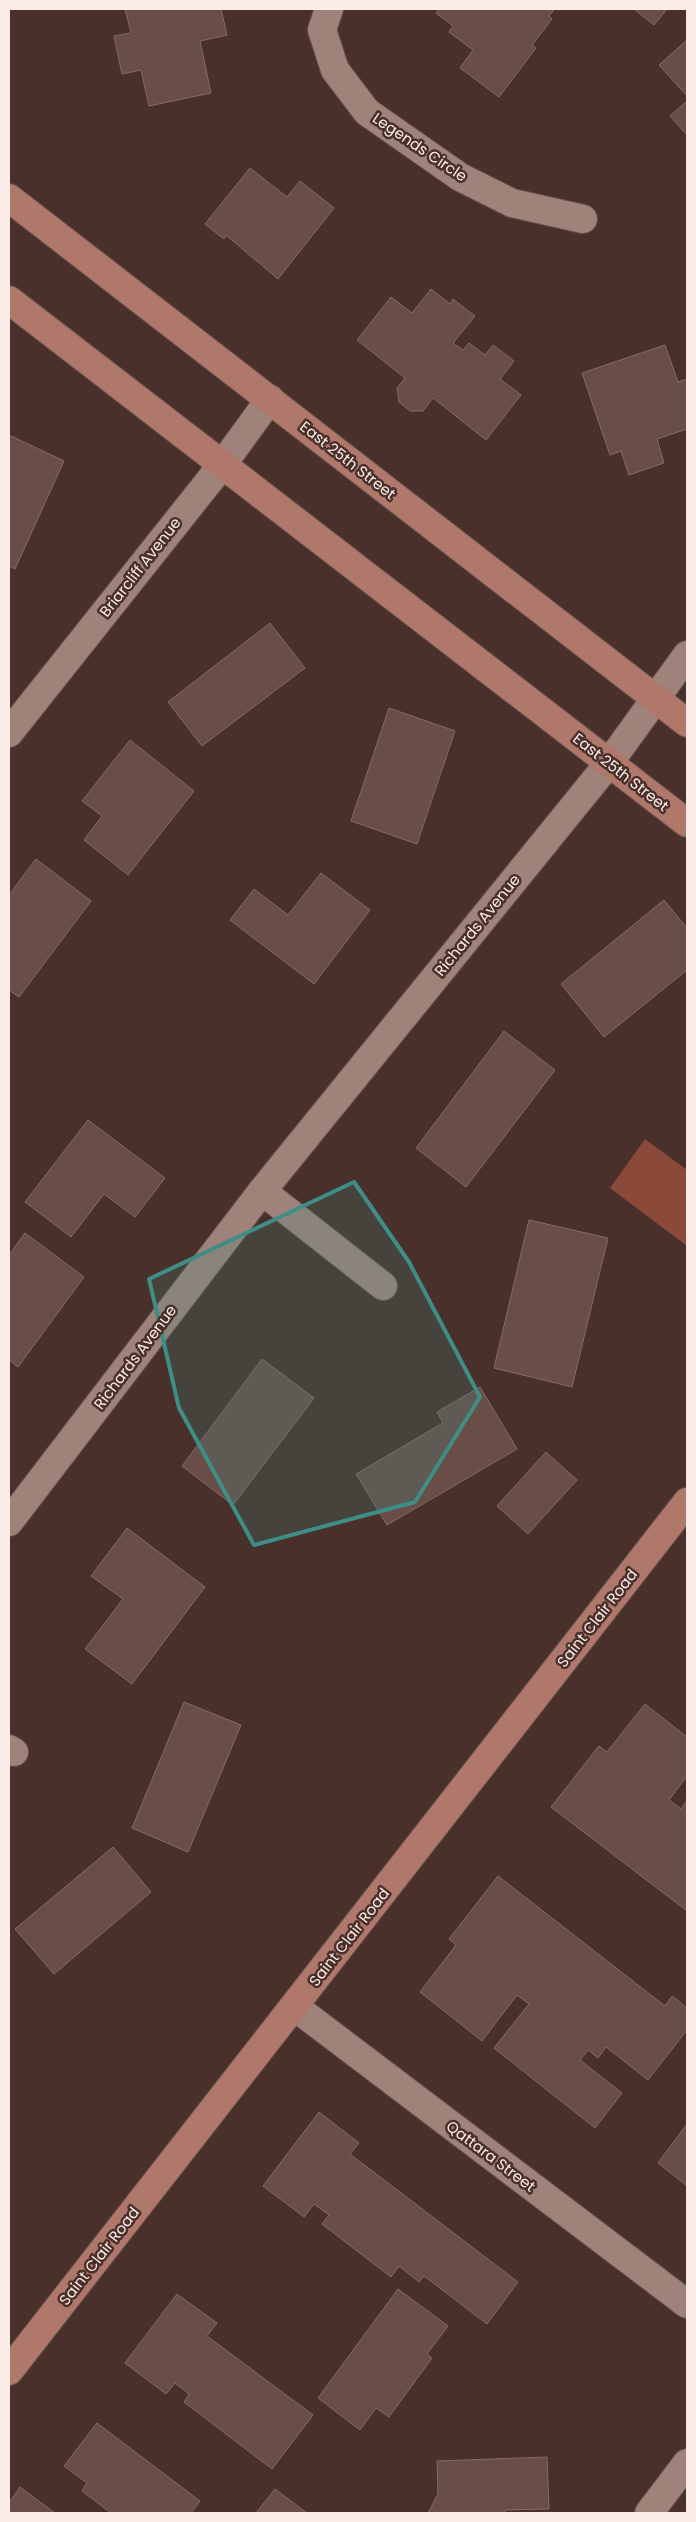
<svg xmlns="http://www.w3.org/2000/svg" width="696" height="2522" viewBox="0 0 696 2522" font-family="Poppins,sans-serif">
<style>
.green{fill:#8a4939}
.building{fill:#684e47;stroke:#876b64}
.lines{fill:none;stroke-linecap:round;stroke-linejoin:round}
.street-casing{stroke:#644f4a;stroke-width:30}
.secondary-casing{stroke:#644f4a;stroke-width:30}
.street{stroke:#9f827a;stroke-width:28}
.secondary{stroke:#b0786b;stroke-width:28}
.marked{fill:#3e8e86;fill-opacity:0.2;stroke:#3e8e86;stroke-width:4;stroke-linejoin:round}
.labels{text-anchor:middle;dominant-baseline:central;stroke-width:5;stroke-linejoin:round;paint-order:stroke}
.street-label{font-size:15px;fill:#fcece8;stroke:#49302a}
</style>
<rect width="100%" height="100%" fill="#49302a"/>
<!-- green -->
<path class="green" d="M645 1139 687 1170V1246L610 1188Z"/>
<!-- building -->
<path class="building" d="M125 9H221L227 35 200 41 211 93 149 106 141 70 122 74 114 36 131 33Z
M439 9H552L554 10 549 16 552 19 532 45 536 48 499 97 460 68 473 50 449 32 453 26 436 13Z
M634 9H667L654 25Z
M687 40V96L659 65Z
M687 101V135L670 116Z
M250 168 287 197 300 181 334 208 278 279 226 235 224 239 205 224Z
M431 289 450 304 453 299 475 316 453 343 463 350 469 343 485 355 493 345 514 361 500 379 521 395 486 440 433 398 423 411H410L399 402 397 388 405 378 357 340 391 297 412 313Z
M665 345 678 382 687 379V429L657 439 664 463 629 475 621 451 610 455 582 373Z
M9 435 64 461 15 569 9 566Z
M270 623 305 668 202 746 168 702Z
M389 708 455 731 417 844 351 821Z
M130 740 194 791 128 875 84 840 102 816 82 801Z
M36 859 91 901 19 997 9 990V895Z
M321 873 370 910 314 984 230 920 254 889 288 915Z
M664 900 687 928V970L604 1037 561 984Z
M504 1031 555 1070 466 1187 416 1148Z
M88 1120 165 1178 135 1217 104 1194 71 1237 25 1202Z
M529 1220 608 1238 572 1387 494 1368Z
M25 1233 84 1277 18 1367 9 1360V1255Z
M262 1359 314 1398 233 1505 182 1466Z
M480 1387 517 1449 387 1525 356 1474 443 1423 437 1412Z
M546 1452 577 1480 528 1534 497 1506Z
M127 1528 205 1587 132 1684 85 1649 123 1599 91 1576Z
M184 1702 241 1725 188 1852 132 1828Z
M645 1704 687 1737V1776L669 1800 681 1809 687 1800V1911L551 1807 599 1746 607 1752Z
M113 1847 151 1892 54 1974 15 1929Z
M498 1876 665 2006 672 1996 687 2008V2030L648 2080 606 2047 598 2058 588 2050 580 2060 622 2093 595 2128 494 2048 529 2004 517 1995 482 2041 420 1992 456 1945 449 1939Z
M319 2112 359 2143 350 2154 518 2282 487 2324 424 2276 419 2282 399 2266 391 2277 322 2224 329 2215 314 2204 304 2217 263 2186Z
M687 2124V2186L658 2163Z
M398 2289 448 2326 427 2354 432 2358 389 2417 376 2408 360 2430 318 2398Z
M177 2294 217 2323 207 2336 313 2415 272 2469 184 2402 189 2394 175 2383 166 2394 125 2363Z
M97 2423 200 2501 191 2513H111L82 2491 87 2483 64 2466Z
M547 2457 549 2509 506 2510 504 2513H428L438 2494 437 2461Z
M20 2487 55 2513H9V2503Z
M275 2489 307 2513H256Z"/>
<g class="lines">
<defs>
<path id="street" d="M329 9 322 30 335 70 367 112 460 177 512 203 583 219
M9 733 222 465 270 399
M262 1191 383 1286
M9 1522 262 1191 609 763 687 655
M9 1749 14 1752
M295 2007 687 2304
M649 2513 687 2463"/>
<path id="secondary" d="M9 198 687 723
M9 300 687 823
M9 2371 687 1502"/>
</defs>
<!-- street casing -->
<use href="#street" class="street-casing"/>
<!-- secondary casing -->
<use href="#secondary" class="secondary-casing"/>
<!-- street -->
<use href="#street" class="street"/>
<!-- secondary -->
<use href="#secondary" class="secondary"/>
</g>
<!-- marked area -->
<path class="marked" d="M354 1182 409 1262 480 1397 415 1502 254 1545 179 1408 149 1279Z"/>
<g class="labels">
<!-- street labels -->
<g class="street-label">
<text transform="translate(420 147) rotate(34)">Legends Circle</text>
<text transform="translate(348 460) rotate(38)">East 25th Street</text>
<text transform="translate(140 567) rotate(-52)">Briarcliff Avenue</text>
<text transform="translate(621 772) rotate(38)">East 25th Street</text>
<text transform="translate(477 925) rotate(-51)">Richards Avenue</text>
<text transform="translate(135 1357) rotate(-53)">Richards Avenue</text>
<text transform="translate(597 1618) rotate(-52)">Saint Clair Road</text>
<text transform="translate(349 1937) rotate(-52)">Saint Clair Road</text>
<text transform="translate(491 2156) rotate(37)">Qattara Street</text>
<text transform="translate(99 2256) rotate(-52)">Saint Clair Road</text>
</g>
</g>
<!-- border -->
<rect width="696" height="2522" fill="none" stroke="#fcece8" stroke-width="20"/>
</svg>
